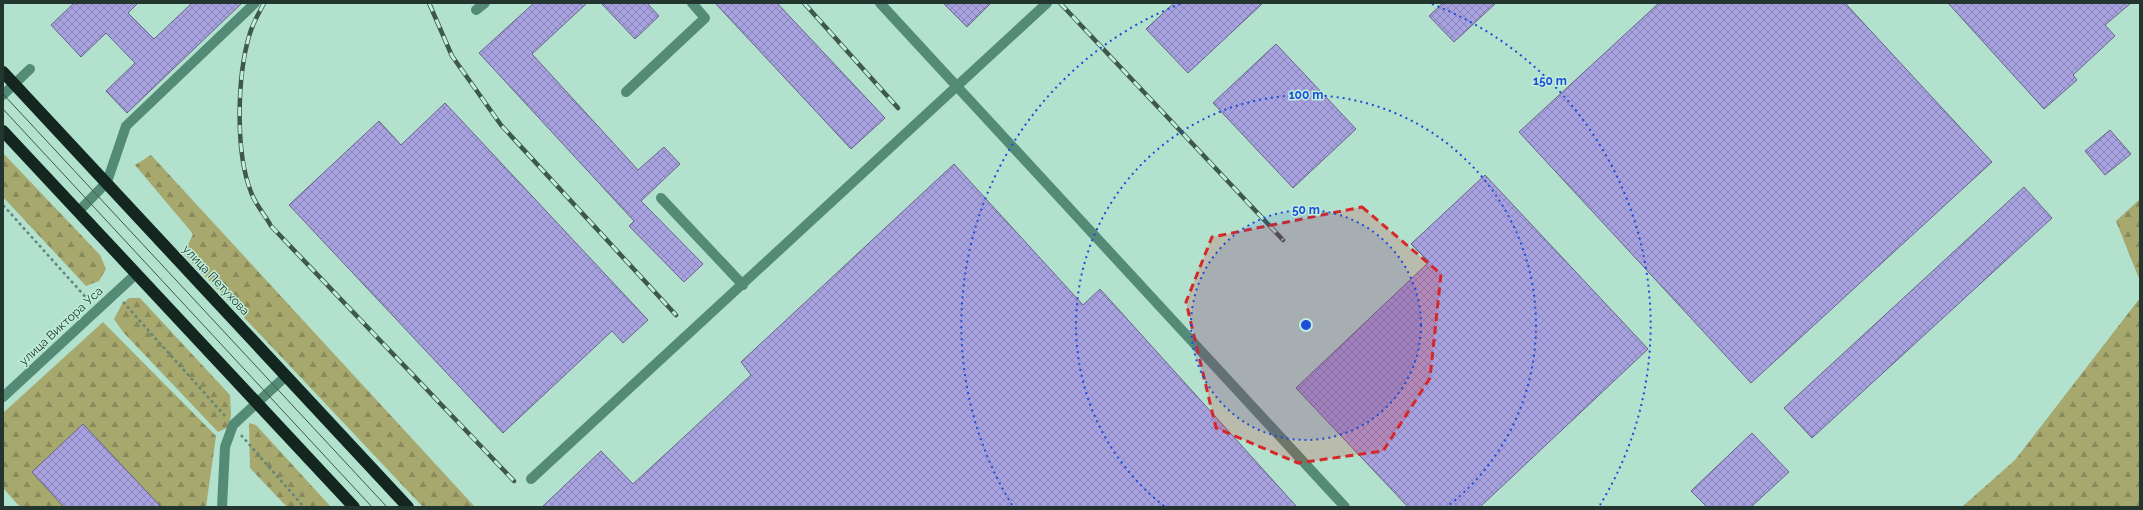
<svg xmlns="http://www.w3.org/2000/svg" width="2143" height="510" viewBox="0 0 2143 510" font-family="Raleway,sans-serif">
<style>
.forest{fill:url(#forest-firs)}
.building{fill:url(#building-cross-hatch);stroke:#686487}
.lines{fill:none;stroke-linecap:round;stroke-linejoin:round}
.path{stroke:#658579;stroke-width:2.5;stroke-dasharray:3 3;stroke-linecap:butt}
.minor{stroke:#548b77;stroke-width:10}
.highway{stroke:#132720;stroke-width:12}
.tram{stroke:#3f584e;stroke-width:1}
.rail-casing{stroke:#3f584e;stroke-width:4.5}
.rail{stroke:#bfeedb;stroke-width:3;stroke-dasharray:9;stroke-linecap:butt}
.marked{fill:#d62828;fill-opacity:0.2;stroke:#d62828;stroke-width:3;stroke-dasharray:8 5;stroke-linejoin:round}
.ring{fill:none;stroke:#1d4ed8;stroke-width:2;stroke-dasharray:2 4}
.labels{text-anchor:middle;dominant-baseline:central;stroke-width:3;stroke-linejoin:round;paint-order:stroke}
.street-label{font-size:12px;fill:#22352e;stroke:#bfeedb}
.centre{fill:#1d4ed8;stroke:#bfeedb;stroke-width:2}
.ring-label{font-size:12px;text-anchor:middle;font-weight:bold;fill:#1d4ed8;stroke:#bfeedb;stroke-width:3;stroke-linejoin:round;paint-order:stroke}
</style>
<defs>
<pattern id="forest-firs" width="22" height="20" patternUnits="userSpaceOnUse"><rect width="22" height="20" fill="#a7a86e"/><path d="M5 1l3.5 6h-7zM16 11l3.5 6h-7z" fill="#888a5b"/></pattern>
<pattern id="building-cross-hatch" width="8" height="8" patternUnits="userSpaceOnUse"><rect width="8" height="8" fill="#a9a2e0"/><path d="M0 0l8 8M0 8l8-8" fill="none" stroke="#8985b6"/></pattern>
</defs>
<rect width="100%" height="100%" fill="#b2e1ce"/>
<!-- forest -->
<path class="forest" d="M3 153 100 255 106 269 99 281 86 286 3 197Z
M151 155 475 507H423L184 254 193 234 135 165Z
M2140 199V281L2116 221Z
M129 298H140L230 395 231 415 229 427 218 432 123 332 114 319 122 304Z
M2140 298V507H1962L2015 460Z
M103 322 216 436 206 507H20L3 488V413Z
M249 423 256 425 331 507H287L250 468Z"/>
<!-- building -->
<path class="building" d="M74 3H138L128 13 154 39 192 3H242L127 113 106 91 135 63 106 33 81 57 51 25Z
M534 3H587L532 54 638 170 664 147 680 164 641 201 703 264 684 282 629 226 634 221 479 53Z
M601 3H647L659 16 635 39Z
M715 3H777L885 118 851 149Z
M943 3H991L967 27Z
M1174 3H1263L1188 73 1146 29Z
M1443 3H1496L1454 42 1429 16Z
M1659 3H1845L1992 162 1751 383 1519 132Z
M1948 3H2131L2105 25 2115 36 2073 75 2077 80 2044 109Z
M1276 44 1356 129 1293 188 1213 103Z
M445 103 648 320 623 343 612 331 503 433 289 205 379 121 401 145Z
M2110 130 2131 154 2105 175 2085 151Z
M954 164 1083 305 1100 289 1297 507H542L601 451 633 484 751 375 741 362Z
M1485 175 1648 349 1480 507H1408L1296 388 1429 262 1411 244Z
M2024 187 2052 218 1812 438 1784 408Z
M83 424 161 507H64L32 472Z
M1752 433 1789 472 1751 507H1707L1691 491Z"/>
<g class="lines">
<!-- path -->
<path class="path" d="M3 205 90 302
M123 302 225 416
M241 435 304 507"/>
<!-- minor -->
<path class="minor" d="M880 3 1345 507
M476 10 485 3
M626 92 705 18 692 3
M3 95 30 69
M661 198 743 285
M78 212 107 182 126 126 255 3
M3 397 136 274
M531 479 1047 3
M222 507 225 447 233 425 286 376"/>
<!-- highway -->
<path class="highway" d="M3 72 408 507
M3 131 354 507"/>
<!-- tram -->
<path class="tram" d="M3 94 387 507
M3 109 372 507"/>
<defs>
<path id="rail" d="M264 3C259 13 253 23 250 33 237 75 235 152 251 192 255 204 265 215 271 226L514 481
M429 3 452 56 501 125 676 315
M804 3 898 108
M1060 3 1283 240"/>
</defs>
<!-- rail casing -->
<use href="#rail" class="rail-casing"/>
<!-- rail -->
<use href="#rail" class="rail"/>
</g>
<!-- marked area -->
<path class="marked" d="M1362 207 1441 274 1430 378 1383 451 1298 463 1216 428 1186 302 1212 237Z"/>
<!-- distance rings -->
<circle cx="1306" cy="325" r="115" fill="#1d4ed8" fill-opacity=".12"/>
<g class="ring">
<circle cx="1306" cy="325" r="115"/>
<path d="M1164 506A230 230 0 1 1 1448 506"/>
<path d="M1012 505A345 345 0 0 1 1180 4M1432 4A345 345 0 0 1 1600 505"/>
</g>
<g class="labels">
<!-- street labels -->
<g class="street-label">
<text transform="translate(216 280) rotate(47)">улица Петухова</text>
<text transform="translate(61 326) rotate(-43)">улица Виктора Уса</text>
</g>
</g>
<circle cx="1306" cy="325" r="6" class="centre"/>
<g class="ring-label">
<text x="1550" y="85">150 m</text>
<text x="1306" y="99">100 m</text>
<text x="1306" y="214">50 m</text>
</g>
<!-- border -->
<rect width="2143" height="510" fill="none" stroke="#22352e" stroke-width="8"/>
</svg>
